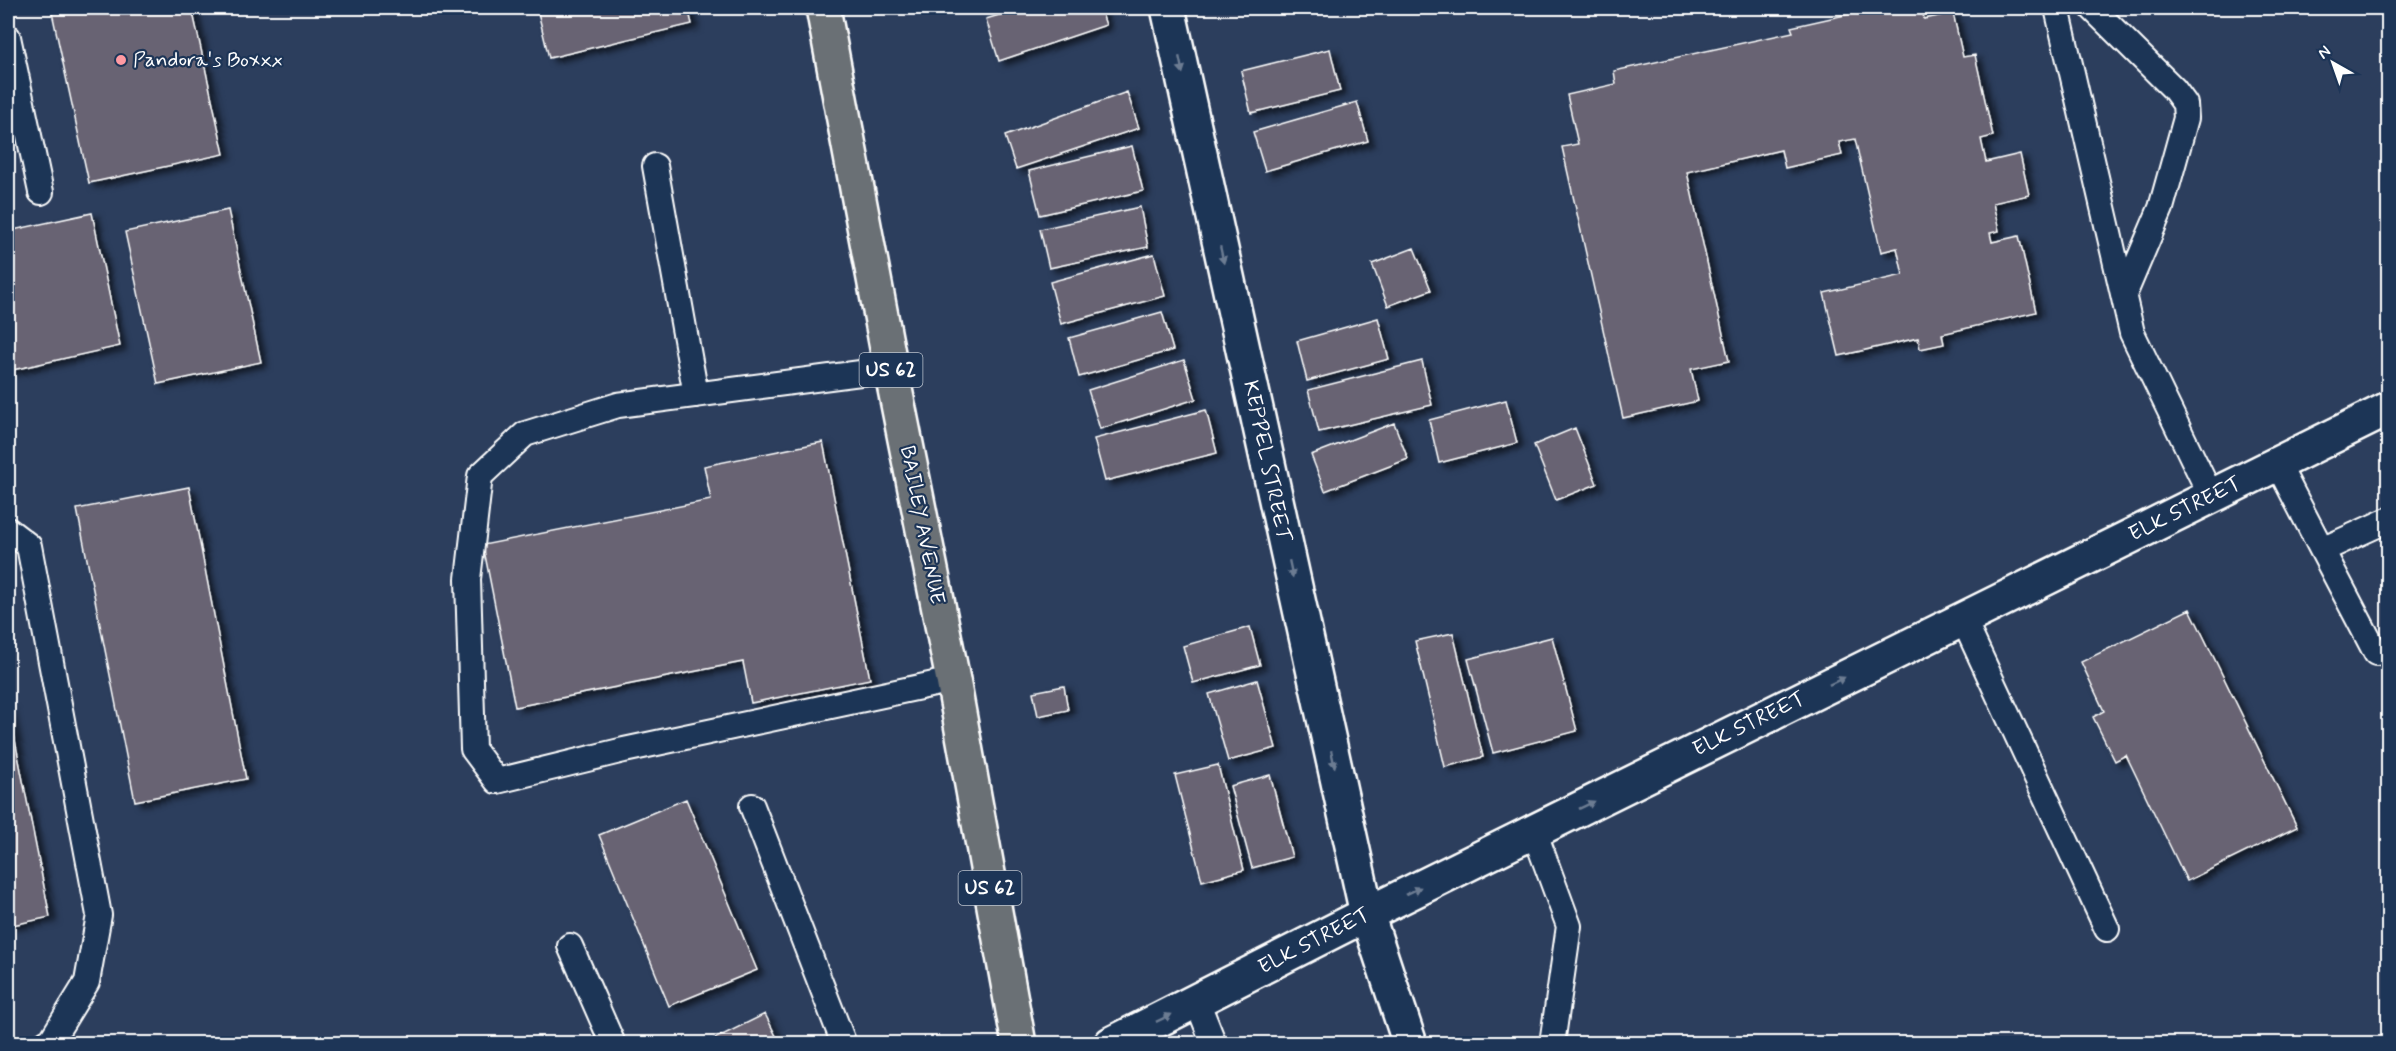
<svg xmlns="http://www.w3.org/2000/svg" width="2396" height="1051" viewBox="0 0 2396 1051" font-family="Mynerve,sans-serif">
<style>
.building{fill:#686473;stroke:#fff;stroke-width:1.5;filter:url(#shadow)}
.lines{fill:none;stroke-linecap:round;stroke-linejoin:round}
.service-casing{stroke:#fff;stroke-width:28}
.minor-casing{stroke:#fff;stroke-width:38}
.secondary-casing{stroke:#fff;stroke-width:38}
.primary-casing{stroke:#fff;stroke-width:38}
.service{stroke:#1d3557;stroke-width:24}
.minor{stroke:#1d3557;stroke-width:33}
.secondary{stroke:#1d3557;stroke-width:33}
.primary{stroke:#6a7074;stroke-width:33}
.oneway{fill:#6c7c92}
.poi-dot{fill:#ff9aa2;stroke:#1d3557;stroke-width:2}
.labels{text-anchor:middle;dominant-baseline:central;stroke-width:4.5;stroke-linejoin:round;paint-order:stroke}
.shield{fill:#1d3557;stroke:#bbc2cd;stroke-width:1.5}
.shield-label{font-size:20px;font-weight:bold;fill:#fff}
.poi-label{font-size:21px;fill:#fff;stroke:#1d3557;text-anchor:start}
.street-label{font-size:21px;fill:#fff;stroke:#1d3557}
</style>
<defs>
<filter id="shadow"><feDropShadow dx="6" dy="4" stdDeviation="3" flood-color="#0009"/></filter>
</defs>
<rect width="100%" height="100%" fill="#2c3e5d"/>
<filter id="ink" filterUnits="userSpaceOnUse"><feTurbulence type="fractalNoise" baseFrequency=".0167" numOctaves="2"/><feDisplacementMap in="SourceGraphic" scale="12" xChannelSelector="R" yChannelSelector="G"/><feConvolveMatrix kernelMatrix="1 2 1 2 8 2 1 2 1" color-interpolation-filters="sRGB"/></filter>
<g filter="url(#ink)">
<!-- building -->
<path class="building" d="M51 8H192L224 154 89 183Z
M537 8H688L692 24 549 58Z
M1022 8H1100L1106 25 999 61 986 19Z
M1876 8H1922L1924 19 1953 13 1963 57 1975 55 1993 136 1981 139 1986 162 2020 154 2029 195 1993 203 1999 231 1990 233 1992 242 2019 236 2036 312 1942 334 1944 344 1920 349 1918 338 1839 356 1824 293 1903 275 1897 248 1881 252 1855 139 1839 142 1842 155 1785 168 1781 150 1687 172 1729 361 1691 369 1698 401 1623 418 1562 147 1578 144 1567 95 1616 84 1614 71 1793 32 1791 27Z
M1330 49 1340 91 1251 113 1241 71Z
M1127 92 1139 128 1016 169 1005 136Z
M1357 102 1368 141 1265 171 1253 132Z
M1132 146 1143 191 1040 215 1029 171Z
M1140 207 1148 247 1049 268 1040 229Z
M228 210 261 362 158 384 125 232Z
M92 213 120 346 8 371V231Z
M1414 248 1431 290 1388 306 1372 264Z
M1154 254 1165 296 1061 324 1050 282Z
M1162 312 1173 350 1079 377 1069 338Z
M1378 318 1389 359 1307 381 1297 341Z
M1184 360 1196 399 1100 429 1088 390Z
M1422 361 1432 405 1319 432 1308 390Z
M1506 400 1517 443 1439 463 1429 420Z
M1206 410 1217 453 1105 481 1094 439Z
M1394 423 1408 459 1325 491 1311 455Z
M1575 428 1597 484 1556 500 1534 445Z
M823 442 870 679 751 703 743 662 515 707 483 545 711 500 704 466Z
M189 487 246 779 135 801 77 509Z
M2190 609 2297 827 2187 881 2126 755 2115 761 2093 717 2104 711 2081 662Z
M1250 627 1260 665 1193 683 1183 646Z
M1453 633 1483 757 1445 767 1415 641Z
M1552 637 1577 731 1493 753 1468 659Z
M1257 680 1276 748 1228 761 1209 694Z
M1064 686 1068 710 1038 716 1033 692Z
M8 705 50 917 8 926Z
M1218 765 1244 870 1202 881 1175 775Z
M1270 775 1292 857 1252 868 1230 786Z
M686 799 757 970 669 1006 599 835Z
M765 1014 780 1044H716L714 1039Z"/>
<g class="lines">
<defs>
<path id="service" d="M2057 8 2132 333 2211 496
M2092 8 2174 89 2185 104 2186 118 2161 208 2124 295
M8 37 41 192
M655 166 696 395
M891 369 618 405 525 434 480 476 468 579 473 749 497 781 624 750 953 680
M2277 463 2322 550 2388 520
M8 530 29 546 99 915 87 982 52 1039 45 1044
M2322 550 2376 653
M1963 619 2107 929
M752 806 844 1044
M1534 831 1569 926 1552 1044
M570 946 613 1044
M1197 1001 1214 1044"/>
<path id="minor" d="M1168 8 1367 914 1410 1044"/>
<path id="secondary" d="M1111 1044 1367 914 2388 409"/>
<path id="primary" d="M823 8 891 369 953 680 1019 1044"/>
</defs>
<!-- service casing -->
<use href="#service" class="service-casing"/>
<!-- minor casing -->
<use href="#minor" class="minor-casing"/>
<!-- secondary casing -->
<use href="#secondary" class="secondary-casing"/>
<!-- primary casing -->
<use href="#primary" class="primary-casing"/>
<!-- service -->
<use href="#service" class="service"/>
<!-- minor -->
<use href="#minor" class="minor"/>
<!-- secondary -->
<use href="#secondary" class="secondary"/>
<!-- primary -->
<use href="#primary" class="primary"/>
</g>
<!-- one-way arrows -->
<defs><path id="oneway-solid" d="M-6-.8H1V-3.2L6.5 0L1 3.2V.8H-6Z" transform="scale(1.5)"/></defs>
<g class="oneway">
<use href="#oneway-solid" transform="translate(1181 65) rotate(78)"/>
<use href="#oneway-solid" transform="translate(1222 255) rotate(78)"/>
<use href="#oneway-solid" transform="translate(1291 569) rotate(78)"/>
<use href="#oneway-solid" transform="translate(1837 681) rotate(-26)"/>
<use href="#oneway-solid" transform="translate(1333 759) rotate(78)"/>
<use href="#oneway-solid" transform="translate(1587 805) rotate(-26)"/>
<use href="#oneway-solid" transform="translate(1413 891) rotate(-26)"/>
<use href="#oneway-solid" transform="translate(1164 1018) rotate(-26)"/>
</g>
</g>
<!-- markers -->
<circle class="poi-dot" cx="121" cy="60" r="6"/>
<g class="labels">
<!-- shield labels -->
<g class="shield">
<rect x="859.5" y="353" width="63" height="34" rx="4.5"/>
<rect x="958.5" y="871" width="63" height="34" rx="4.5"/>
</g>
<g class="shield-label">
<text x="891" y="370">US 62</text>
<text x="990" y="888">US 62</text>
</g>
<!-- poi labels -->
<g class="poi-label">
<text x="133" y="60">Pandora's Boxxx</text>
</g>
<!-- street labels -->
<g class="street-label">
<text transform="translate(1267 461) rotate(78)">KEPPEL STREET</text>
<text transform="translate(2185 509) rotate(-26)">ELK STREET</text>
<text transform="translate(922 525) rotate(79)">BAILEY AVENUE</text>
<text transform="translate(1749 724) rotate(-26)">ELK STREET</text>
<text transform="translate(1314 941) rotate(-27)">ELK STREET</text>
</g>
</g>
<!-- margin -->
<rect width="2396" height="1051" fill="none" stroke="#1d3557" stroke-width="30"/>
<rect x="15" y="15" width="2366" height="1021" fill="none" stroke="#fff" stroke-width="2" filter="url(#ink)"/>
<!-- north arrow -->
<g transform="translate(2333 63) rotate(320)" stroke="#1d3557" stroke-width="4.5" paint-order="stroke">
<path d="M0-4.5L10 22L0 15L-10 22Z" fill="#ffffff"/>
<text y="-9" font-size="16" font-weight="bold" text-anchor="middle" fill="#ffffff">N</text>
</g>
</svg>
